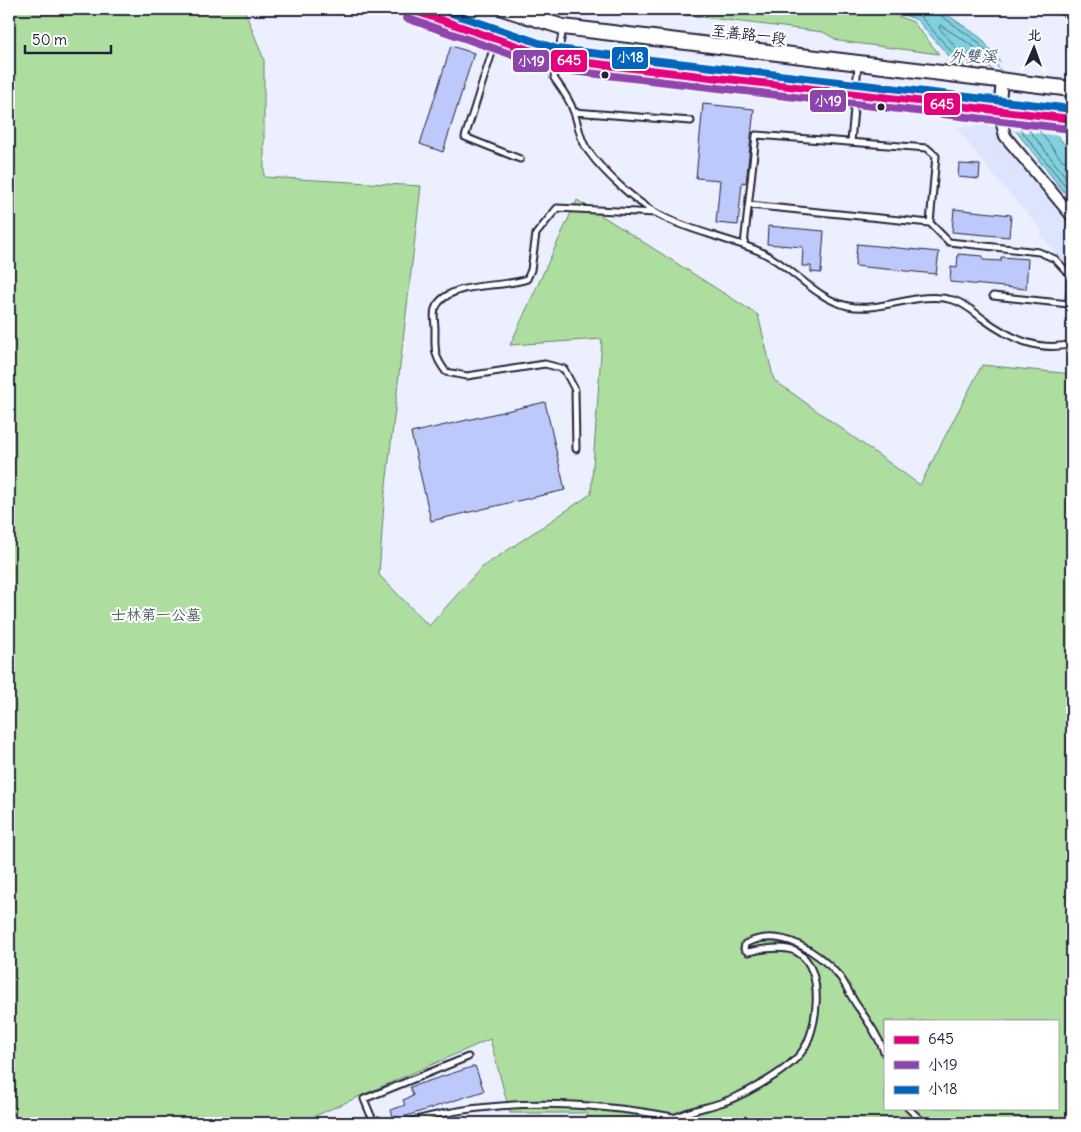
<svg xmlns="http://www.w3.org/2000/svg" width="1081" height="1132" viewBox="0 0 1081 1132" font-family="Delius,'LXGW WenKai TC',sans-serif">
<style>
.built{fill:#dde4fd}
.green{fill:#adde9f;stroke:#68806d;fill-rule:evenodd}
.water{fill:#81d0dd;stroke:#5b8a9c}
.pier{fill:#ebeffe}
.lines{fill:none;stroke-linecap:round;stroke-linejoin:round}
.shore{stroke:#48687c;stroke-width:1}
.building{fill:#bdc9fa;stroke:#22223b}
.lane-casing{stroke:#22223b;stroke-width:9}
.street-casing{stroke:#22223b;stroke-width:14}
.secondary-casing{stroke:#22223b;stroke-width:18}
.lane{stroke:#fff;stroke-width:5}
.street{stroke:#fff;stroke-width:10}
.secondary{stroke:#fff;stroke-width:14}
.bus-1-casing{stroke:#fff;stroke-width:11}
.bus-2-casing{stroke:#fff;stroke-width:11}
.bus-3-casing{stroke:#fff;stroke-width:11}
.bus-1{stroke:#e5007d;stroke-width:8}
.bus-2{stroke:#8e44ad;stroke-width:8}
.bus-3{stroke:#0065bd;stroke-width:8}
.bus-dot{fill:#22223b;stroke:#fff;stroke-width:2}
.labels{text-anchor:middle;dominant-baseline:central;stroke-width:4;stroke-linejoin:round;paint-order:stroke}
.street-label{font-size:15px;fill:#22223b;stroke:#fff}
.park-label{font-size:15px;fill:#4c5a59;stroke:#fff}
.water-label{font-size:16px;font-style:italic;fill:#435f74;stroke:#fff}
.line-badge{stroke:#fff;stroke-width:2}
.badge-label{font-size:14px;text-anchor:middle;font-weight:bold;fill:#fff}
</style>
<rect width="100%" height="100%" fill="#ebeffe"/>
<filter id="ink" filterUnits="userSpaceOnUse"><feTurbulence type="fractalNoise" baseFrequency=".02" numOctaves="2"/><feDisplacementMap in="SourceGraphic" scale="10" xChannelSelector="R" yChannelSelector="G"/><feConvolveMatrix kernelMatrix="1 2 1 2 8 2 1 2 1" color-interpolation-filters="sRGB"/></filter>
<g filter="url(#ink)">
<!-- built -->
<path class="built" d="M1002 125 1072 206V271L1041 236V229L988 169 957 128Z"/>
<!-- green -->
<path class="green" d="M9 9H244L264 60V177L421 186 384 503 379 575 429 626 481 568 591 494 602 339 510 345 577 200 758 315 774 380 920 485 982 365 1072 374V1123H590L587 1113H510L490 1039 299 1123H9ZM885 1021H1057V1108H885Z
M637 9H880L913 22 939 54 839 41 823 32Z"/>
<!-- water -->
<path class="water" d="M890 9H939L981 38 1072 154V202L1019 135 917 20Z"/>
<!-- pier -->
<path class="pier" d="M946 56 1004 63 1061 136 1015 131Z"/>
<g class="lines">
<!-- shore -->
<path class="shore" d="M903 9 920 16 966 68
M937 9 940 15 978 42 1002 72
M975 69 939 28 940 25 973 46 993 71
M1013 120 1072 194
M1022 121 1072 185
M1033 123 1062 160 1072 163"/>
</g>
<!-- building -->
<path class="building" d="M451 46 474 53 443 152 420 144Z
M703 104 754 109 746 183 742 182 738 225 716 223 720 180 696 178Z
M959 164 980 165 979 179 958 177Z
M954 209 1011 215 1009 237 952 232Z
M768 226 824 231 821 273 811 272V266H802L803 247 767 244Z
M857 244 939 252 936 274 855 266Z
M958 254 983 256V260L1001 261V257L1028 259 1026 289 950 282 951 267 957 268Z
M545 402 565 490 431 521 411 433Z
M475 1066 484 1091 394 1120 391 1110 405 1105 403 1100 413 1096 410 1087Z"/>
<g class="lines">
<defs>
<path id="lane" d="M1056 9 1072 15
M563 28 554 78C561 88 569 98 573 110 579 124 579 140 589 152 604 173 634 200 656 213 673 223 693 229 712 235 730 242 749 245 765 254 794 269 816 299 848 306 883 313 918 290 953 300 964 303 973 311 982 318 1008 337 1038 353 1072 344
M496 40 465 137 520 159
M574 112 691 121
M851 142 858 65
M749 205 930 223 949 242 1039 252 1055 259 1070 275 1069 304 993 296
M744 245 756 135 927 148 936 156 930 223
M576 449 575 390 564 369 545 364 467 376 446 372C433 355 435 349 435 329 435 323 433 314 435 309 447 280 501 289 527 279L531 270 536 234 557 208 656 213
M908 1108 924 1123
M374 1123 364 1099 468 1057
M405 1123C492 1097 585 1101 673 1117
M665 1123C681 1113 696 1110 714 1105 738 1099 785 1073 801 1053 818 1032 826 968 797 952 783 945 762 949 748 952L744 949 745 944C780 926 818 951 840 977 846 985 850 995 856 1004 867 1020 878 1035 885 1054"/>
<path id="street" d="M1002 81 999 112 1005 136 1072 216"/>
<path id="secondary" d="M409 9 555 59 1072 119
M505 9 563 27 1072 89"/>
</defs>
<!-- lane casing -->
<use href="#lane" class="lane-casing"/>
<!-- street casing -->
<use href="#street" class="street-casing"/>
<!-- secondary casing -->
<use href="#secondary" class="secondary-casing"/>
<!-- lane -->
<use href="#lane" class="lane"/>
<!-- street -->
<use href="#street" class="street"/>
<!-- secondary -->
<use href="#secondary" class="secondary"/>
<defs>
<path id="bus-1" d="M409 9 555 59 1072 119"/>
<path id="bus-2" d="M406 18 554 69 1071 129"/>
<path id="bus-3" d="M439 9 557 49 1072 109"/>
</defs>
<!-- bus-1 casing -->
<use href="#bus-1" class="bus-1-casing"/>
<!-- bus-2 casing -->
<use href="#bus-2" class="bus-2-casing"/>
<!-- bus-3 casing -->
<use href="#bus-3" class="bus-3-casing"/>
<!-- bus-1 -->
<use href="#bus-1" class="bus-1"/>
<!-- bus-2 -->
<use href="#bus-2" class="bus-2"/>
<!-- bus-3 -->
<use href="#bus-3" class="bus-3"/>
</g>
</g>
<!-- markers -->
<g class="bus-dot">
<circle cx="605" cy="75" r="4.5"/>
<circle cx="881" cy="107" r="4.5"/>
</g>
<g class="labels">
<!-- street labels -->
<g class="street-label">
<text transform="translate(749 34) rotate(7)">至善路一段</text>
</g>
<!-- park labels -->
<g class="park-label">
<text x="156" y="614">士林第一公墓</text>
</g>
<!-- water labels -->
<g class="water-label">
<text x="973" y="56">外雙溪</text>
</g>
</g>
<g class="line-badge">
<rect x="611" y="46" width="38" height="24" rx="5" fill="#0065bd"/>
<rect x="550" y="49" width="38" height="24" rx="5" fill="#e5007d"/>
<rect x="512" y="49" width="38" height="24" rx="5" fill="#8e44ad"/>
<rect x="809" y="89" width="38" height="24" rx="5" fill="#8e44ad"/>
<rect x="923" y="92" width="38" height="24" rx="5" fill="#e5007d"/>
</g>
<g class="badge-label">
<text x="630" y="62">小18</text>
<text x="569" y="65">645</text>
<text x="531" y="66">小19</text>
<text x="828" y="106">小19</text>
<text x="942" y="109">645</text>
</g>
<!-- margin -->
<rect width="1081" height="1132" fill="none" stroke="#fff" stroke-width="30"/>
<rect x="15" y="15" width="1051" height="1102" fill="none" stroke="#22223b" stroke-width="2" filter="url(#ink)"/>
<!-- legend -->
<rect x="884" y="1020" width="175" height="90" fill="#ffffff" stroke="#a7a7b1"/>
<rect x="894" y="1036" width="25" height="8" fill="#e5007d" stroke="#a7a7b1"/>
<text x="928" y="1044" font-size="15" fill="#22223b">645</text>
<rect x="894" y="1061" width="25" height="8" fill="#8e44ad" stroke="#a7a7b1"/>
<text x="928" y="1070" font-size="15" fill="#22223b">小19</text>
<rect x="894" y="1086" width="25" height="8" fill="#0065bd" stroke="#a7a7b1"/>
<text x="928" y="1094" font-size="15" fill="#22223b">小18</text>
<!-- north arrow -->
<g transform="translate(1034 48) rotate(2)" stroke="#ffffff" stroke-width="4" paint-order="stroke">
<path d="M0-4L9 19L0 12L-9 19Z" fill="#22223b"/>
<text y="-8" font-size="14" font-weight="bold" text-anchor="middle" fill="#22223b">北</text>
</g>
<!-- scale -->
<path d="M25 45v8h86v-8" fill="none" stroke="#22223b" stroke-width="2.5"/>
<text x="32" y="45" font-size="15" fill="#22223b" stroke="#ffffff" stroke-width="4" paint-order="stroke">50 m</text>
</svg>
